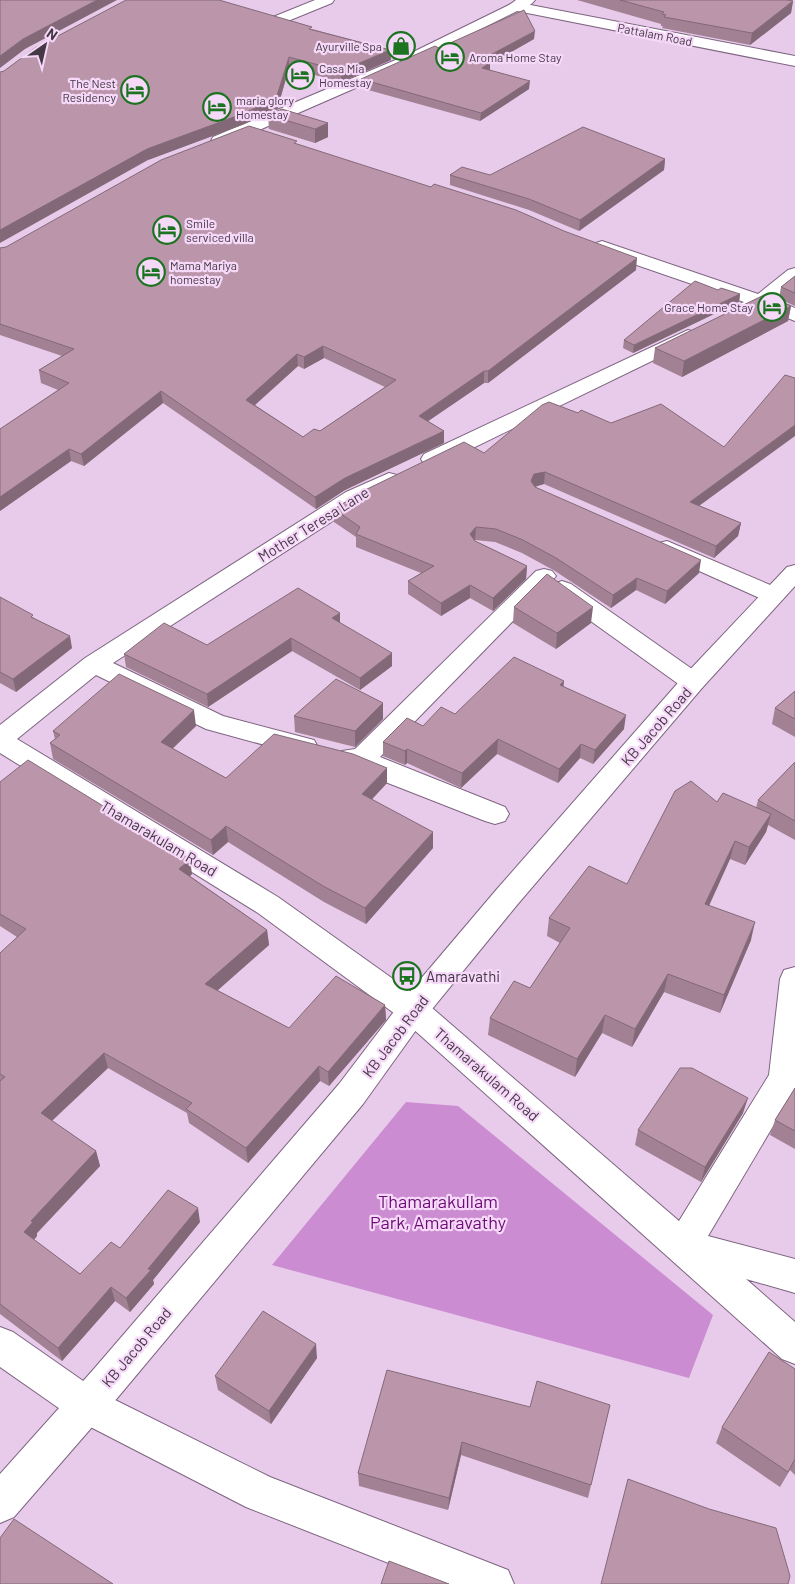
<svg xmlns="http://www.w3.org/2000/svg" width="795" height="1584" viewBox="0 0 795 1584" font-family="Barlow,sans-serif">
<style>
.green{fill:#cb8cd1}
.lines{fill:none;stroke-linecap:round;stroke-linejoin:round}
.minor-casing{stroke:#7e6480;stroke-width:2}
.major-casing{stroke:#7e6480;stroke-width:2}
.minor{fill:#fff;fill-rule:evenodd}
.major{fill:#fff;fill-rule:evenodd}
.wall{fill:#a18193;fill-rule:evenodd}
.shaded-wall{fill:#836978}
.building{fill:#bb96ab;stroke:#836978;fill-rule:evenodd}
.labels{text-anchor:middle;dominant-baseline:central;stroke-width:4.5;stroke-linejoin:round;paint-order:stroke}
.far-street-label{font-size:12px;fill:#443845;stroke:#f6d8f8}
.far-poi-label{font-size:12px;fill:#443845;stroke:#f6d8f8;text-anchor:start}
.street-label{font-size:15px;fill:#443845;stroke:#f6d8f8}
.poi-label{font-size:15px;fill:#443845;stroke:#f6d8f8;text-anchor:start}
.near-park-label{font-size:18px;fill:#6c0c76;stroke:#f6d8f8}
</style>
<rect width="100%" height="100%" fill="#e8cbeb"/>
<!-- green -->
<path class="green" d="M406 1102 458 1106 713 1315 689 1378 272 1265Z"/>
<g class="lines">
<defs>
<path id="minor" d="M315 0H334L332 3 283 23H273L271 20 273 17Z
M515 2 795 56V66L517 11 415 62 225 145H213L211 141 213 137 405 56Z
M602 241 758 294 788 270 795 268V283L775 300 795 308V321L762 308C750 314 740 321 727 318L724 314 727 310 744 302 596 251 593 247 596 243Z
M688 330 695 332 698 336 695 340 440 464 432 466 424 464 421 459 424 454Z
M389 473 397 475 400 480 397 485 362 502 113 663 223 716 314 740 318 747 314 754 305 756 206 729 96 675 17 739 278 897 424 1001 679 1221 769 1075 780 979 784 970 795 967V1089L708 1236 795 1259V1293L746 1279 795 1322V1364L782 1359 402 1019 258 913 0 753V725L85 658 346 492Z
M667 541 782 590 785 595 782 600 773 603 764 600 659 553 655 548 659 543Z
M544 569 552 571 556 576 552 581 380 757 505 807 509 814 505 821 495 824 485 821 342 765 339 758 342 751 355 749 536 571Z
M562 581 571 584 702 676 706 682 702 688 693 691 684 688 553 594 550 589 553 584Z
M0 1327 13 1332 99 1392 270 1477 508 1570 514 1584H442L246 1507 73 1418 0 1367Z"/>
<path id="major" d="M516 0H535C530 7 518 11 510 9L508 6Z
M795 565V586L702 688 517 905 424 1019 363 1104 119 1396 14 1517 0 1523V1474L93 1370 339 1084 402 1001 497 889 684 676 787 567Z"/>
</defs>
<!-- minor casing -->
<use href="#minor" class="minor-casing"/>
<!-- major casing -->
<use href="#major" class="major-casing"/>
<!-- minor -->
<use href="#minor" class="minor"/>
<!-- major -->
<use href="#major" class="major"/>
</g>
<!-- wall -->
<path class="wall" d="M577 0H787L793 1 791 13 750 45 662 28 663 26H661V24Z
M312 29 390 50 391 60 341 82 289 68 277 110 242 125 148 160Z
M534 39 490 64V70L529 89 480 121 361 88V79Z
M282 109 328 137 315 143 269 129 268 115Z
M297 144 636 270 488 383H484L428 421 444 431V443L345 490 316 509 163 403 84 466 71 461 0 511V429L58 390 41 383 39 370 62 356 0 335V248L6 247ZM324 358 385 387 320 431 303 437 255 405 298 366 304 369Z
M665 159 664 170 579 231 529 210 450 185V175H490Z
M795 276V306L779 299 781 287Z
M718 290 740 294 739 302 633 353 623 348 624 340Z
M791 306 788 321 682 377 653 363 655 348Z
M484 453 700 506 741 523 738 536 714 558 544 484 535 487 699 573 665 604 636 590 611 608 555 571 522 553 495 542 475 540V541L527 566 526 579 493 611 470 598 441 616 408 594V581L421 573 356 547V537L334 522V509Z
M0 597 34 618 72 648 16 692 0 683Z
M514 607 591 623 556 649 513 623Z
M340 623 392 666 360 690 292 651 208 707 126 667 124 654 207 645Z
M564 687 624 729 593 764 580 758 558 783 497 754 461 788 407 763 405 765 383 756V742L455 714Z
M795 691V737L772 724 775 708Z
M383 703V719L355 747 295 732 294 716Z
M196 726 172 748 226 778 387 783 372 799 433 848 366 924 324 902 228 842 213 855 53 759 50 743 55 739 53 731Z
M795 762V840L768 825 766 832 745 865 730 859 709 906 751 940 720 1013 664 992 632 1047 602 1033 575 1077 488 1035 490 1018 530 988 560 943 547 936 549 918 627 884 717 802 756 808 758 800Z
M0 782 192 874 190 876 267 930 269 945 217 990 289 1028 385 1005 386 1020 329 1086 320 1081 248 1163 189 1123 187 1113 108 1068 52 1121 96 1151 100 1166 37 1233V1236L34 1240 80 1274 120 1248 200 1222 153 1280 154 1284 130 1312 115 1301 62 1361 0 1314V953L17 937 0 926Z
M795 1088V1149L770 1135 775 1120Z
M743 1113 701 1182 635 1145 638 1130Z
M317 1358 271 1424 218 1390 215 1376Z
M795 1369V1475L790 1470 780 1487 716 1443 722 1427Z
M610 1405 588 1498 461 1455 448 1510 359 1486 358 1473 530 1407Z"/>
<!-- shaded-wall -->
<path class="shaded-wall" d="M97 0H117L25 49 0 68V56L23 39Z
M793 1 791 13 750 45 752 33Z
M535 31 534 39 490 64V72L481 76V60Z
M390 50 391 60 341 82V71Z
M289 57V68L277 110 242 125 148 160 0 243V230Z
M530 81 529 89 480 121 481 113Z
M328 123V137L315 143V129Z
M665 159 664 170 579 231 580 220Z
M637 258 636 270 488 383V371Z
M740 294 739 302 633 353 634 345Z
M791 306 788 321 682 377 684 361Z
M323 346 324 358 304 369V357Z
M297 354 298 366 247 412 246 400Z
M484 371V383L418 428 419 416Z
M161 391 163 403 84 466 81 454Z
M795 425V436L688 514 690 502Z
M444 431V443L345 490 316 509 315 497 345 478Z
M69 449 71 461 0 511V497Z
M545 472 544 484 533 487 531 481 534 474Z
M741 523 738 536 714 558 716 546Z
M476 527 475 540 469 547 470 534Z
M701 560 699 573 665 604 667 591Z
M527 566 526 579 493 611V598Z
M637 578 636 590 611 608 613 595Z
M470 585V598L441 616V603Z
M593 607 591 623 556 649 557 633Z
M340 613V625L332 618Z
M70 636 72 648 16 692 13 679Z
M291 638 292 651 208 707 207 694Z
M392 653V666L360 690V678Z
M564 681 563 695 560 685Z
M383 703V719L355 747V731Z
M194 710 196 726 163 758 161 742Z
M626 715 624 729 593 764 595 750Z
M498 739 497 754 461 788 462 773Z
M581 744 580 758 558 783 559 769Z
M407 749V763L405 765V751Z
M387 768V783L362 810V794Z
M771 814 766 832 745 865 749 847Z
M226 826 228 842 213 855 211 840Z
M433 832V848L366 924 365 908Z
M735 841 730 859 701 923 705 904Z
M190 859 192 874 181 884 179 869Z
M755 922 751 940 720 1013 724 995Z
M267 930 269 945 208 999 205 984Z
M668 974 664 992 632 1047 635 1029Z
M385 1005 386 1020 329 1086 328 1072Z
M605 1015 602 1033 575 1077 577 1059Z
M104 1053 108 1068 45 1127 41 1113Z
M319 1066 320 1081 248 1163 246 1148Z
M748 1098 743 1113 701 1182 705 1167Z
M96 1151 100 1166 37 1233V1236L28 1246 24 1232 31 1221Z
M198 1208 200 1222 153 1280 154 1284 130 1312 126 1298 148 1269Z
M111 1287 115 1301 62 1361 58 1348Z
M316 1344 317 1358 271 1424 269 1411Z
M462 1442 461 1455 448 1510 449 1498Z"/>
<!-- building -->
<path class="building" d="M0 0H97L23 39 0 56Z
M126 0H219L312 27 309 29 390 50 341 71 289 57 276 99 242 114 147 149 0 230V72L4 71 35 48Z
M620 0H787L793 1 752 33 664 17 666 15 662 14 664 12Z
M524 10 535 31 481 60 490 63 482 68 530 81 481 113 361 79 435 46 439 48Z
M282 109 328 123 315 129 268 115Z
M249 126 297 141 294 143 431 187 434 184 516 210 564 231 637 258 488 371H484L419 416 444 431 345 478 315 497 161 391 81 454 69 449 0 497V429L69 383 39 370 74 349 0 324V248L6 247 161 160ZM323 346 396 380 320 431 314 429 303 437 246 400 297 354 304 357Z
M583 127 665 159 580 220 529 199 450 175 462 167 490 175Z
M795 276V293L781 287Z
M695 281 718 290 721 288 740 294 634 345 624 340Z
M764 295 791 306 684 361 655 348Z
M785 375 795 378V425L690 502 741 523 716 546 545 472 534 474 531 481 535 487 701 560 667 591 637 578 613 595 556 558 523 540 496 529 476 527 470 534 475 541 527 566 493 598 470 585 441 603 408 581 434 566 356 534 360 527 334 509 363 491 464 442 484 453 542 405 549 402 578 413 581 410 611 423 661 404 724 447Z
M547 574 593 607 557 633 514 607Z
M298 588 340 613 332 618 392 653 360 678 291 638 207 694 124 654 164 623 207 645Z
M0 597 33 615 31 617 70 636 13 679 0 672Z
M514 657 564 681 560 685 626 715 595 750 581 744 559 769 498 739 462 773 407 749 405 751 383 742 407 718 423 726 441 707 455 714Z
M119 674 194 710 161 742 226 778 274 734 353 754 387 768 362 794 433 832 365 908 323 886 226 826 211 840 50 743 60 735 53 731Z
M336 679 383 703 355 731 294 716Z
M795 691V719L775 708Z
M28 760 190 859 179 869 267 930 205 984 289 1028 336 976 385 1005 328 1072 319 1066 246 1148 186 1109 192 1103 104 1053 41 1113 96 1151 31 1221 33 1222 24 1232 80 1274 111 1242 120 1248 168 1190 198 1208 148 1269 151 1270 126 1298 111 1287 58 1348 0 1304V1081L5 1077 0 1074V953L26 929 0 914V782Z
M795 762V821L758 800Z
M691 781 717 802 723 793 771 814 749 847 735 841 705 904 755 922 724 995 668 974 635 1029 605 1015 577 1059 490 1018 514 981 530 988 570 928 549 918 589 866 627 884 675 791Z
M680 1068H692L748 1098 705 1167 638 1130Z
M795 1088V1131L775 1120Z
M263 1311 316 1344 269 1411 215 1376Z
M769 1352 795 1369V1459L788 1472 722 1427Z
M387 1370 530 1407 537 1381 610 1405 591 1485 462 1442 449 1498 358 1473Z
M628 1479 709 1509 776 1528 790 1576 788 1584H601Z
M14 1519 113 1584H0V1538Z
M389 1561 449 1584H381Z"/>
<!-- icons -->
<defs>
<symbol id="shop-ring" viewBox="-11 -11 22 22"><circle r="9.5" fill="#f6d8f8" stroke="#1c7420" stroke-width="1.5"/><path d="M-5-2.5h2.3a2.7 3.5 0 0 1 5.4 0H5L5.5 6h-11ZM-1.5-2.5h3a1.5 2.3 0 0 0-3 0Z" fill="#1c7420"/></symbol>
<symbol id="hotel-ring" viewBox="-11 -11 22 22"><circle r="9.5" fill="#f6d8f8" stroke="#1c7420" stroke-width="1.5"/><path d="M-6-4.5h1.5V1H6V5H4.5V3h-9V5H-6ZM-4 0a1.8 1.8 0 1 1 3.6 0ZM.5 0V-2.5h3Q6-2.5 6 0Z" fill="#1c7420"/></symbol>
<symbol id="bus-ring" viewBox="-11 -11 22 22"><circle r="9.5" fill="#f6d8f8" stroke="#1c7420" stroke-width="1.5"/><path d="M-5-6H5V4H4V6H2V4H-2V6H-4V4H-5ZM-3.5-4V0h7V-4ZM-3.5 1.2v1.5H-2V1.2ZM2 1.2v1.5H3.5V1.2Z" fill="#1c7420"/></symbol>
</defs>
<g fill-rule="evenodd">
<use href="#shop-ring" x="385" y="30" width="32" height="32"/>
<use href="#hotel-ring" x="434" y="41" width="32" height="32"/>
<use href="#hotel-ring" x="284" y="59" width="32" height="32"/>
<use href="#hotel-ring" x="119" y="74" width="32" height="32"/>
<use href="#hotel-ring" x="201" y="91" width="32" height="32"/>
<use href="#hotel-ring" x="151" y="214" width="32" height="32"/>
<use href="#hotel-ring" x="135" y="256" width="32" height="32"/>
<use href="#hotel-ring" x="756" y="291" width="32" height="32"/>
<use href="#bus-ring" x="391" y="960" width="32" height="32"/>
</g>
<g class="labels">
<!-- far-street labels -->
<g class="far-street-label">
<text transform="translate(655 34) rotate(11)">Pattalam Road</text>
</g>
<!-- far-poi labels -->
<g class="far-poi-label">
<text x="382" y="46" text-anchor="end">Ayurville Spa</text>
<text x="469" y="57">Aroma Home Stay</text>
<text x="319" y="68">Casa Mia<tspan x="319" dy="14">Homestay</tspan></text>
<text x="116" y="83" text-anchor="end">The Nest<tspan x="116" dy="14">Residency</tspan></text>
<text x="236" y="100">maria glory<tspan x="236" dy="14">Homestay</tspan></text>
<text x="186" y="223">Smile<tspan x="186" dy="14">serviced villa</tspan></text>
<text x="170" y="265">Mama Mariya<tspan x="170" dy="14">homestay</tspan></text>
<text x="753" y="307" text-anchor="end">Grace Home Stay</text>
</g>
<!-- street labels -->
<g class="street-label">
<text transform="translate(313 524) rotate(-32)">Mother Teresa Lane</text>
<text transform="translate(656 726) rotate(-49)">KB Jacob Road</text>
<text transform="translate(159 838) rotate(31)">Thamarakulam Road</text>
<text transform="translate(395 1036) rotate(-53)">KB Jacob Road</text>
<text transform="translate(487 1074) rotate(41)">Thamarakulam Road</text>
<text transform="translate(136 1347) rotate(-50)">KB Jacob Road</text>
</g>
<!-- poi labels -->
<g class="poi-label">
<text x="426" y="976">Amaravathi</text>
</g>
<!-- near-park labels -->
<g class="near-park-label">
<text x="438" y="1201">Thamarakullam<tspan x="438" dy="21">Park, Amaravathy</tspan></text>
</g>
</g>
<!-- north arrow -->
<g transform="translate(45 45) rotate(34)" stroke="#f6d8f8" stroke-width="4" paint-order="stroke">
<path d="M0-4L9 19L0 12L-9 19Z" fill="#443845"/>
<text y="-8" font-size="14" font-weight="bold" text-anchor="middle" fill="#443845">N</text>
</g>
</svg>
